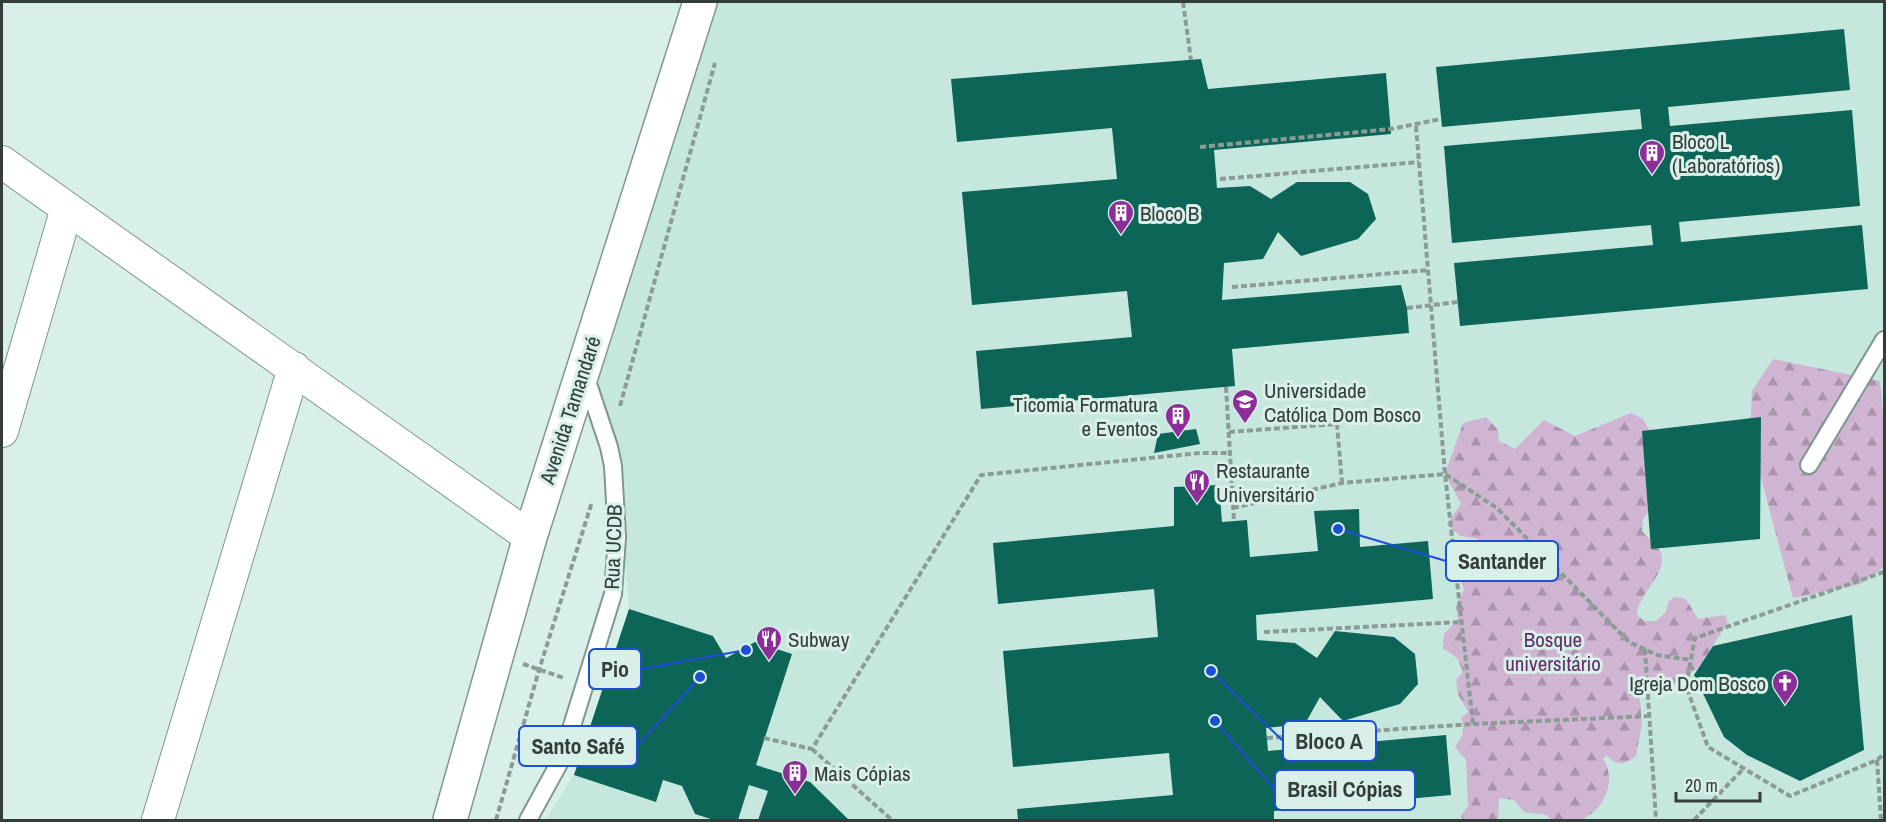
<svg xmlns="http://www.w3.org/2000/svg" width="1886" height="822" viewBox="0 0 1886 822" font-family="'Archivo Narrow',sans-serif">
<style>
.built{fill:#c6e7de}
.forest{fill:url(#forest-firs)}
.building{fill:#0c6556}
.lines{fill:none;stroke-linecap:round;stroke-linejoin:round}
.lane-casing{stroke:#809790;stroke-width:20}
.street-casing{stroke:#809790;stroke-width:34}
.secondary-casing{stroke:#809790;stroke-width:36}
.path{stroke:#8b9c97;stroke-width:4;stroke-dasharray:6 3;stroke-linecap:butt}
.lane{stroke:#fff;stroke-width:16}
.street{stroke:#fff;stroke-width:32}
.secondary{stroke:#fff;stroke-width:33}
.labels{text-anchor:middle;dominant-baseline:central;stroke-width:6;stroke-linejoin:round;paint-order:stroke}
.poi-label{font-size:21px;fill:#333d3a;stroke:#d8f0e9;text-anchor:start}
.street-label{font-size:21px;fill:#333d3a;stroke:#d8f0e9}
.park-label{font-size:21px;fill:#622e68;stroke:#d8f0e9}
.leader{fill:none;stroke:#1d4ed8;stroke-width:2}
.callout-dot{fill:#1d4ed8;stroke:#d8f0e9;stroke-width:2}
.callout{fill:#d8f0e9;stroke:#1d4ed8;stroke-width:2}
.callout-label{font-size:22px;text-anchor:middle;font-weight:bold;fill:#333d3a}
</style>
<defs>
<pattern id="forest-firs" width="22" height="20" patternUnits="userSpaceOnUse" patternTransform="scale(1.5)"><rect width="22" height="20" fill="#d0b5d3"/><path d="M5 1l3.5 6h-7zM16 11l3.5 6h-7z" fill="#a994ac"/></pattern>
</defs>
<rect width="100%" height="100%" fill="#d8f0e9"/>
<!-- built -->
<path class="built" d="M710 2H1884V820H545L574 775 629 609 623 539 597 384Z"/>
<!-- forest -->
<path class="forest" d="M1773 359 1880 381 1884 422V567L1861 584 1793 598 1750 437 1752 391Z
M1631 413 1643 419 1652 435V506L1643 519 1642 531C1648 537 1658 546 1661 553 1668 574 1638 593 1637 615L1644 621H1656L1666 612 1668 602 1675 597 1686 599 1698 619 1725 615 1728 622 1699 667 1671 686 1639 690 1642 724 1636 756C1625 765 1618 766 1607 756L1603 758C1617 780 1605 811 1580 820 1572 822 1560 820 1551 820L1547 815 1524 812 1514 800 1499 798 1498 820H1463L1461 816 1468 806 1466 760 1455 747C1462 736 1466 731 1461 718L1468 712 1458 694 1456 680 1463 672 1458 659 1443 648 1444 634 1458 619 1456 606 1464 590 1458 571 1478 539 1460 536 1447 524 1461 504 1445 474 1463 423 1486 417 1498 430 1499 441 1515 449 1544 420 1575 436Z"/>
<!-- building -->
<path class="building" d="M1844 29 1850 90 1668 107 1670 126 1852 110 1860 206 1679 222 1681 242 1862 225 1868 289 1460 326 1454 263 1653 245 1651 225 1452 243 1444 146 1642 129 1640 109 1442 127 1436 67Z
M1201 59 1208 89 1386 73 1391 134 1214 150 1217 188 1250 186 1271 199 1297 182H1350L1368 194 1376 219 1358 239 1301 256 1278 232 1263 259 1224 263 1222 300 1401 285 1407 308 1409 333 1232 349 1235 386 981 409 976 351 1132 337 1127 291 972 305 962 192 1117 179 1112 128 957 142 951 79Z
M1761 417 1760 539 1651 549 1642 431Z
M1196 429 1200 444 1154 453 1158 434Z
M1219 485 1222 522 1247 520 1250 557 1318 551 1314 511 1359 509 1360 547 1428 541 1433 599 1256 615 1257 640 1295 643 1317 658 1335 631 1394 637 1415 654 1418 684 1400 704 1343 721 1320 697 1305 724 1266 728 1268 751 1446 735 1451 795 1274 811V820H1018L1017 809 1173 795 1169 753 1013 767 1003 651 1158 637 1154 589 998 604 993 543 1174 526V487Z
M629 609 713 636 726 658 755 642 792 654 756 765 810 782 849 820H758L768 791 749 785 738 820H714L695 814 682 786 663 780 656 802 574 775Z
M1852 615 1864 750 1800 781 1747 755 1724 737 1694 675 1713 646Z"/>
<g class="lines">
<defs>
<path id="lane" d="M1809 465 1884 340
M528 820 562 758 613 594 617 537 613 466 609 447 585 375"/>
<path id="street" d="M2 162 530 537
M2 431 67 208
M158 820 294 368"/>
<path id="secondary" d="M450 820 530 537 700 2"/>
</defs>
<!-- lane casing -->
<use href="#lane" class="lane-casing"/>
<!-- street casing -->
<use href="#street" class="street-casing"/>
<!-- secondary casing -->
<use href="#secondary" class="secondary-casing"/>
<!-- path -->
<path class="path" d="M1183 2 1191 60
M1200 147 1391 129 1441 119
M1220 179 1419 162
M1232 287 1429 270
M1407 308 1458 302
M1226 387 1234 521
M620 406 715 63
M1229 432 1337 424 1342 483
M1233 508 1342 483 1445 474 1497 508 1629 642 1657 655 1691 660
M1884 572 1695 638 1686 686 1708 747 1790 796 1877 760 1884 754
M1264 632 1462 622
M1645 649 1656 820
M523 664 564 678
M1473 724 1649 716
M764 738 812 749 981 475 1200 453H1230
M1267 738 1473 724 1445 474 1416 126
M812 749 892 820
M1877 760 1881 820
M496 820 539 670 592 502
M1694 820 1744 768"/>
<!-- lane -->
<use href="#lane" class="lane"/>
<!-- street -->
<use href="#street" class="street"/>
<!-- secondary -->
<use href="#secondary" class="secondary"/>
</g>
<!-- icons -->
<defs>
<symbol id="building-pin" viewBox="-11 -11 22 30"><path d="M0 17L-7.5 6A9.5 9.5 0 1 1 7.5 6Z" fill="#8c2e98" stroke="#d8f0e9"/><path d="M-4-6H4V6H1V3H-1V6H-4ZM-2.5-4.3h1.7v1.8h-1.7ZM.8-4.3h1.7v1.8H.8ZM-2.5-1h1.7V.8h-1.7ZM.8-1h1.7V.8H.8Z" fill="#fff"/></symbol>
<symbol id="university-pin" viewBox="-11 -11 22 30"><path d="M0 17L-7.5 6A9.5 9.5 0 1 1 7.5 6Z" fill="#8c2e98" stroke="#d8f0e9"/><path d="M0-5L7-2L0 1L-7-2ZM-4 1L0 2.5L4 1V4Q0 6-4 4Z" fill="#fff"/></symbol>
<symbol id="restaurant-pin" viewBox="-11 -11 22 30"><path d="M0 17L-7.5 6A9.5 9.5 0 1 1 7.5 6Z" fill="#8c2e98" stroke="#d8f0e9"/><path d="M-5-6h1v4h1v-4h1v4h1v-4h1v5L-1.5 .5V6h-2V.5L-5-1ZM5-6V6H3V1.5H1.5Q1.5-4 5-6Z" fill="#fff"/></symbol>
<symbol id="church-pin" viewBox="-11 -11 22 30"><path d="M0 17L-7.5 6A9.5 9.5 0 1 1 7.5 6Z" fill="#8c2e98" stroke="#d8f0e9"/><path d="M-1.2-6h2.4v3.5h3.3v2.4h-3.3V6h-2.4V-.1h-3.3v-2.4h3.3Z" fill="#fff"/></symbol>
</defs>
<g fill-rule="evenodd">
<use href="#building-pin" x="1637" y="138" width="30" height="40"/>
<use href="#building-pin" x="1106" y="198" width="30" height="40"/>
<use href="#university-pin" x="1230" y="387" width="30" height="40"/>
<use href="#building-pin" x="1163" y="401" width="30" height="40"/>
<use href="#restaurant-pin" x="1182" y="467" width="30" height="40"/>
<use href="#restaurant-pin" x="754" y="624" width="30" height="40"/>
<use href="#church-pin" x="1770" y="668" width="30" height="40"/>
<use href="#building-pin" x="780" y="758" width="30" height="40"/>
</g>
<g class="labels">
<!-- poi labels -->
<g class="poi-label">
<text x="1672" y="141">Bloco L<tspan x="1672" dy="24">(Laboratórios)</tspan></text>
<text x="1140" y="213">Bloco B</text>
<text x="1264" y="390">Universidade<tspan x="1264" dy="24">Católica Dom Bosco</tspan></text>
<text x="1158" y="404" text-anchor="end">Ticomia Formatura<tspan x="1158" dy="24">e Eventos</tspan></text>
<text x="1216" y="470">Restaurante<tspan x="1216" dy="24">Universitário</tspan></text>
<text x="788" y="639">Subway</text>
<text x="1766" y="683" text-anchor="end">Igreja Dom Bosco</text>
<text x="814" y="773">Mais Cópias</text>
</g>
<!-- street labels -->
<g class="street-label">
<text transform="translate(570 410) rotate(-72)">Avenida Tamandaré</text>
<text transform="translate(613 547) rotate(-88)">Rua UCDB</text>
</g>
<!-- park labels -->
<g class="park-label">
<text x="1553" y="639">Bosque<tspan x="1553" dy="24">universitário</tspan></text>
</g>
</g>
<!-- callouts -->
<path class="leader" d="M1338 529L1446 561M746 650L641 669M1211 671L1283 741M700 677L637 746M1215 721L1275 790"/>
<g class="callout-dot">
<circle cx="1338" cy="529" r="6"/>
<circle cx="746" cy="650" r="6"/>
<circle cx="1211" cy="671" r="6"/>
<circle cx="700" cy="677" r="6"/>
<circle cx="1215" cy="721" r="6"/>
</g>
<g class="callout">
<rect x="1446" y="541" width="112" height="40" rx="6"/>
<rect x="589" y="649" width="52" height="40" rx="6"/>
<rect x="1283" y="721" width="93" height="40" rx="6"/>
<rect x="519" y="726" width="118" height="40" rx="6"/>
<rect x="1275" y="770" width="140" height="40" rx="6"/>
</g>
<g class="callout-label">
<text x="1502" y="569">Santander</text>
<text x="615" y="677">Pio</text>
<text x="1329" y="749">Bloco A</text>
<text x="578" y="754">Santo Safé</text>
<text x="1345" y="797">Brasil Cópias</text>
</g>
<!-- border -->
<rect width="1886" height="822" fill="none" stroke="#333d3a" stroke-width="6"/>
<!-- scale -->
<path d="M1676 792v9h84v-9" fill="none" stroke="#333d3a" stroke-width="3"/>
<text x="1685" y="792" font-size="18" fill="#333d3a" stroke="#d8f0e9" stroke-width="4.5" paint-order="stroke">20 m</text>
</svg>
